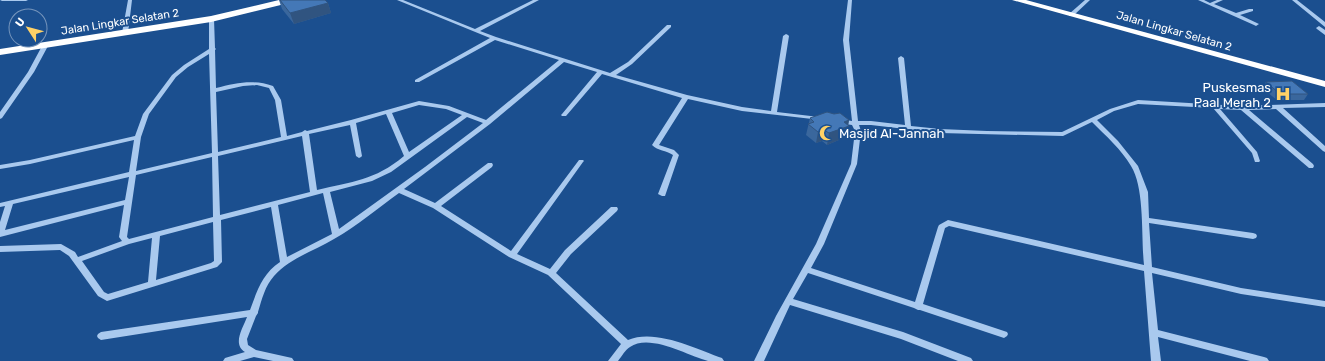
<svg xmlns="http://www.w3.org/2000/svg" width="1325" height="361" viewBox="0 0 1325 361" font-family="Rubik,sans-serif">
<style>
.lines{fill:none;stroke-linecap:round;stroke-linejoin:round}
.minor{fill:#a9c9ee;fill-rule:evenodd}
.highway{fill:#fff;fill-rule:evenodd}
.wall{fill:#3a679d}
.shaded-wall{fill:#305480}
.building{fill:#4478b7;stroke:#305480}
.labels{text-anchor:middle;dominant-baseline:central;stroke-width:4;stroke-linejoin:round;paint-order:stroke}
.far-street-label{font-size:11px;fill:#fff;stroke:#1b4f8f}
.poi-label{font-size:13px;fill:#fff;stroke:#1b4f8f;text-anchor:end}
</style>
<rect width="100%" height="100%" fill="#1b4f8f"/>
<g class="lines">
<!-- minor -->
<path class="minor" d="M0 0H28L26 1H2Z
M128 0H132L128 33 125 35 122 33Z
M397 0H403L475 29 533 0H539L480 31 496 37 610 73 628 62 667 25H671V27L632 64 616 75 687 95 742 107 771 111 783 36 786 34 788 35 789 36 777 112 819 117 821 118 822 119 821 120 742 111 688 99 659 145 674 150 679 155 665 196H662L658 194 673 155C666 150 658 151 652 145L682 98 602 74 566 116H562L561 115 562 114 597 72 564 62 490 124 404 189 435 203 488 163H492L493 165 492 167 441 206 511 251 579 160H583L584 161 583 162 517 254 550 269 565 250 611 207H617L618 209 617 211 571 254 556 273 628 340C655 328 697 349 722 358L724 361C719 361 713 361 708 361 688 356 650 333 630 347 625 350 622 356 618 361H608L621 344 548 275 509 257 433 208 399 193C378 208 357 226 334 239 314 251 290 258 274 276 265 286 262 299 258 312V313L256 316 247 339 248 345 256 350 292 358 294 361H273L254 357 240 361H223L225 358 245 352C232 344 243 328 247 317L101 340 98 338 97 336 98 334 101 332 250 310C257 291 262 274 280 262L271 207 221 220 222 262 217 267 107 301 98 296 69 256 60 250 0 252V246L61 244 75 252 78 257 122 241 119 237 124 205 0 237V222L5 206 0 207V203L129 172 134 140 30 164 0 169V165L30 160 135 136 143 114 172 75 184 65 209 49V18L211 17 214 19 215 48 216 49 215 50 216 88C236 83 253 79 273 86L281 100 287 136 302 132 305 130 307 131 351 120 419 101 449 106 486 120 559 60 495 40 419 82H415V80L490 38ZM209 54 212 153 136 171 141 137 149 114 176 77 188 67ZM257 85 269 88 275 100 281 137 218 152 216 92 243 86ZM419 105 446 109 462 115 409 152 392 113ZM386 114 404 156C374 181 353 181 317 190L309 134 350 125 356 156 359 158 361 157 362 156 356 123ZM467 117 483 123 425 167 339 229 330 192 372 181 391 172ZM302 136 310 192 220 215 218 156ZM212 157 213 217 129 239 127 237 136 175ZM129 177 125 200 5 230 13 204ZM323 193 332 234 287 257 278 205ZM213 222 214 261 211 263 156 280 160 236ZM152 238 148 282 108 294 104 292 82 261 129 244Z
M848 0H852L849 40 858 121H871L905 125 898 58 901 56 904 58 911 126 940 129 987 131 1062 132 1110 109 1138 100 1240 106 1325 103V107L1283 108 1325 146V152L1323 151 1276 109 1249 110 1313 164 1314 166 1313 168H1309L1241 110 1220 109 1257 152 1260 161 1259 162H1255L1252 153 1213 108 1138 104 1114 111 1097 120 1118 141 1138 166 1148 192 1149 218 1253 233 1256 234 1257 236 1256 238 1253 239 1149 223 1152 267 1241 288 1325 301V307L1241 294 1152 273 1158 330 1264 357 1267 358 1269 361H1250L1158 337 1161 361H1151L1144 271 949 226 945 228 923 304 1007 332 1008 334 1007 336 1004 338 920 310H918L914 308 808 273 793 299 903 332 971 358 973 361H958L901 339 790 305 764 361H754L776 316 816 244 851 164 855 131 852 125 839 123 836 121 839 119 852 121 843 40ZM1092 122C1106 136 1121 149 1131 166 1145 188 1141 238 1144 265L948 220 939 225 938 227 915 302 811 268 824 244 857 164 861 131 859 125H871L940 133 1063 136Z
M1085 0H1090L1073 16H1069V14Z
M1198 0H1204L1210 3 1217 0H1223L1214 4 1236 13 1249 9H1253V11L1240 15 1259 24 1256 26 1254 25Z
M1292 0H1297L1325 22V27Z
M1319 26 1325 30V35L1317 29 1316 28Z
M45 44 48 46 34 72 2 118 0 119V112L28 72 42 46Z"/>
<!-- highway -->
<path class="highway" d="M279 0H294L293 2 211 22 0 55V49L211 16Z
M1012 0H1026L1325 81V87Z"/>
</g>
<!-- wall -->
<path class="wall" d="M279 0H325L328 3 331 13 294 24 282 9Z
M1266 82 1308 94 1304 100H1277L1262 88Z
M810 118 849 120 846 137 827 145 822 141 816 143 806 135Z"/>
<!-- shaded-wall -->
<path class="shaded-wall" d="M328 3 331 13 294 24 290 13Z
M849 120 846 137 827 145 829 133 844 122Z
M824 130 822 141 816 143 818 132Z"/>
<!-- building -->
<path class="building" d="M280 0H325L328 3 290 13Z
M1292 81 1308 94H1280L1266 82Z
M827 112 834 114 840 113 849 120 844 122 849 126 829 133 824 130 818 132 808 124 814 122 810 118Z"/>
<!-- icons -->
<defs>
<symbol id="hospital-bare" viewBox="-9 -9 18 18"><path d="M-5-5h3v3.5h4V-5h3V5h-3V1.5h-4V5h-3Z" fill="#ffd166" stroke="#1b4f8f" stroke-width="2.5" paint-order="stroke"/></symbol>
<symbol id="mosque-bare" viewBox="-9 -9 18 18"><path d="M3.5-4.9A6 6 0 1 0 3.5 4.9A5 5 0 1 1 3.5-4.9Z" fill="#ffd166" stroke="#1b4f8f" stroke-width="2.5" paint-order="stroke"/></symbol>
</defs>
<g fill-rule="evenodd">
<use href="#hospital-bare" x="1272" y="83" width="22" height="22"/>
<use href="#mosque-bare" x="816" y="122" width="22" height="22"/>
</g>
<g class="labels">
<!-- far-street labels -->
<g class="far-street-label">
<text transform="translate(120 22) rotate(-9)">Jalan Lingkar Selatan 2</text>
<text transform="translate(1174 31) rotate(16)">Jalan Lingkar Selatan 2</text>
</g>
<!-- poi labels -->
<g class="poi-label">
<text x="1271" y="87">Puskesmas<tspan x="1271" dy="15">Paal Merah 2</tspan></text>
<text x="839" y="133" text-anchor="start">Masjid Al-Jannah</text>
</g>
</g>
<!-- north arrow -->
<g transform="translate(28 28) rotate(306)"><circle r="19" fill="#1b4f8f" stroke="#7695bc"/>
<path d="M0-3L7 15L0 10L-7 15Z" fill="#ffd166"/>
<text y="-6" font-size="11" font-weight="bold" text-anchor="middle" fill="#ffffff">U</text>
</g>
</svg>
